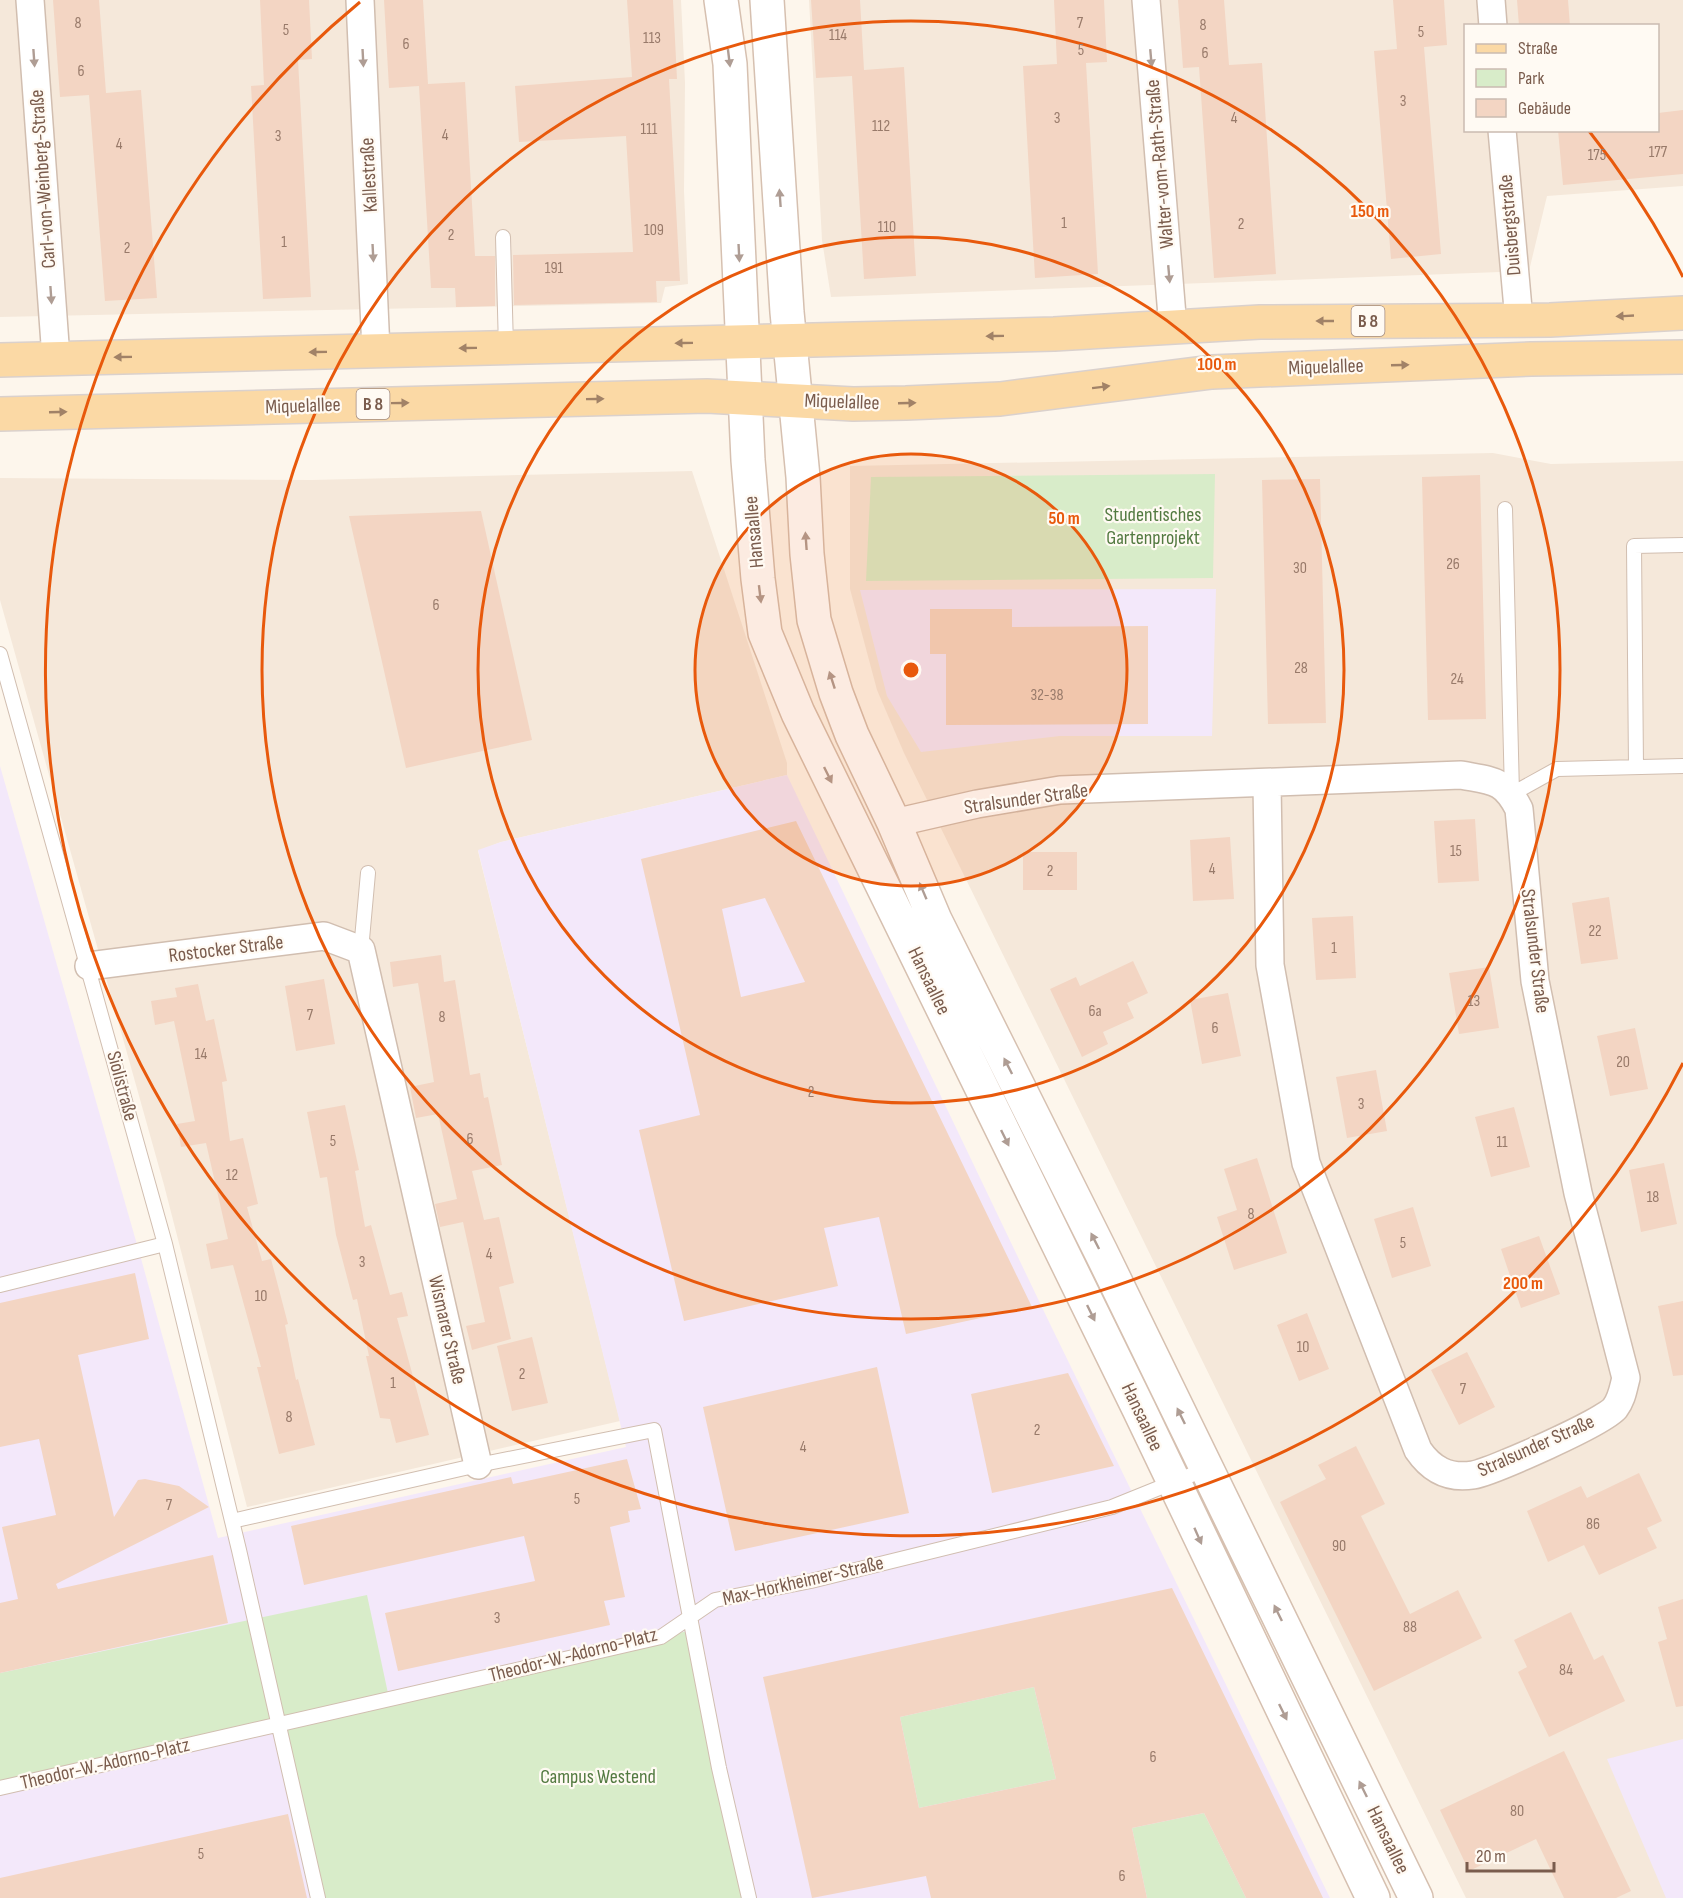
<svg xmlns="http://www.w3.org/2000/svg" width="1683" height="1898" viewBox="0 0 1683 1898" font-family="'Sofia Sans Condensed',sans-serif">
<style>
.residential{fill:#f5e8da;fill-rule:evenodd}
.education{fill:#f3e8fa}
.green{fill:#d8ecc9}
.building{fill:#f3d5c3;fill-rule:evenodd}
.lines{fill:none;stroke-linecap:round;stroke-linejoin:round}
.service-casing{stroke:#d1beb0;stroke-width:16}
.minor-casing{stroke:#d1beb0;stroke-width:30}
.secondary-casing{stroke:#d6c0b0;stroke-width:36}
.primary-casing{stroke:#dad1cd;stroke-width:36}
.service{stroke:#fff;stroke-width:14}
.minor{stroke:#fff;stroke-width:27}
.secondary{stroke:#fff;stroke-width:33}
.primary{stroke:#fbd9a5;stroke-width:33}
.oneway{fill:#af9d94}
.oneway2{fill:#a18267}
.ring{fill:none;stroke:#e8590c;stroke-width:3}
.labels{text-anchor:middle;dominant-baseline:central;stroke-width:4.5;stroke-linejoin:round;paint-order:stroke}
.number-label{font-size:16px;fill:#987a6a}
.shield{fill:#fffaf3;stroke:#a28b7f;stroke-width:1.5}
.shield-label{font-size:18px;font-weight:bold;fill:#7a5c4d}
.street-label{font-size:20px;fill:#7a5c4d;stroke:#fffaf3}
.park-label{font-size:20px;fill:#537a41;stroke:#fffaf3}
.centre{fill:#e8590c;stroke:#fffaf3;stroke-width:3}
.ring-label{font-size:18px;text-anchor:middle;font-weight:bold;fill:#e8590c;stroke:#fffaf3;stroke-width:4.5;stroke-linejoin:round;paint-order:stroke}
</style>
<rect width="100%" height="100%" fill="#fdf6ec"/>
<!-- residential -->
<path class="residential" d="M0 0H681L685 83 684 191 688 284 665 287 661 303 0 317Z
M809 0H1683V186L1547 196 1529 271 831 297 822 240ZM1466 26H1658V130H1466Z
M1493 453 1551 464 1683 461V1898H1466L904 753 877 690 850 589V466Z
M692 471 787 763V775L501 842 478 851 620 1421 247 1507 164 1185 0 600V478L312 480Z"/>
<!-- education -->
<path class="education" d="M1216 589 1212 736H1060L921 752 887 696 860 590Z
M0 766 142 1262 218 1538 626 1447 478 850 501 842 787 775 1051 1326 1330 1898H0Z
M1683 1739V1898H1666L1607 1759Z"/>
<!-- green -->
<path class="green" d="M1215 474 1213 578 866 581 871 477Z
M367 1595 389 1698 692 1630 750 1898H318L279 1724 0 1788V1673Z
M1034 1687 1056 1779 919 1808 900 1717Z
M1204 1813 1246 1898H1147L1132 1828Z"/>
<!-- building -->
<path class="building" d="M53 0H99L106 93 141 90 157 298 105 301 89 95 60 97Z
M260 0H309L312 59 298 60 311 297 263 299 251 86 264 85Z
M384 0H423L428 84 465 82 475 256H495V306L456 307 455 288H431L419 86 389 88Z
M627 0H673L677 79H669L680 281H656L657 302 514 305 513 255 633 252 626 136 519 142 515 86 632 77Z
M811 0H860L864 70 904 67 916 276 864 279 852 76 816 78Z
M1054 0H1104L1107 62 1086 63 1098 274 1035 278 1023 66 1057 64Z
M1178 0H1224L1229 65 1262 63 1276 274 1214 278 1199 67 1183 68Z
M1393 0H1444L1447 45 1424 47 1441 254 1391 259 1374 51 1397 49Z
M1517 0H1568L1570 26H1519Z
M1683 110V174L1563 185 1558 130H1658V113Z
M1480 475 1486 719 1428 720 1422 477Z
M1320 479 1326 723 1268 724 1262 480Z
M481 511 532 740 406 768 349 516Z
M930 609H1012V627L1148 626V724L946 725V654H930Z
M1475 819 1479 881 1438 883 1434 821Z
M796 821 1032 1307 906 1334 879 1217 824 1228 838 1286 684 1321 639 1130 700 1115 641 859ZM765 898 805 982 741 997 722 909Z
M1230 837 1234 899 1193 901 1190 840Z
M1023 852H1077V890H1023Z
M1609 897 1618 959 1581 964 1572 903Z
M1353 916 1356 978 1316 980 1312 918Z
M441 955 444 982 455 980 470 1075 480 1073 484 1098 488 1097 502 1165 472 1171 484 1220 499 1217 514 1283 499 1287 511 1339 472 1350 466 1326 485 1322 463 1222 440 1227 435 1204 457 1199 438 1114 416 1118 410 1087 434 1082 418 983 393 987 390 962Z
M1133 961 1148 993 1127 1003 1134 1018 1103 1032 1108 1044 1082 1057 1050 989 1076 977 1080 986Z
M1489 967 1499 1028 1459 1034 1449 973Z
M324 979 335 1044 296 1051 285 986Z
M198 984 206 1021 214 1019 227 1081 222 1082 230 1141 243 1138 258 1204 247 1207 262 1261 271 1259 288 1324 285 1325 296 1380 298 1379 315 1445 279 1454 257 1367H261L233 1265 211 1269 206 1244 228 1239 206 1143 181 1147 177 1124 195 1121 174 1021 155 1025 151 1001 177 997 175 988Z
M1228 993 1241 1056 1202 1064 1190 1000Z
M1635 1028 1648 1089 1610 1096 1597 1036Z
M1376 1070 1387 1131 1347 1138 1336 1077Z
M345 1105 359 1170 355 1171 365 1227 371 1225 390 1295 402 1292 408 1316 397 1318 429 1435 396 1443 390 1419 380 1418 366 1356H369L357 1299 353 1300 336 1235 327 1177 320 1178 307 1112Z
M1514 1107 1530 1167 1491 1177 1475 1117Z
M1257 1158 1287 1253 1234 1270 1217 1217 1237 1210 1224 1169Z
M1664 1163 1677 1224 1641 1232 1629 1170Z
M1413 1207 1431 1266 1392 1278 1374 1219Z
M1539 1236 1560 1294 1521 1308 1501 1249Z
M135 1273 149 1339 78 1355 114 1517 138 1480 145 1479 179 1486 209 1507 56 1584 58 1589 213 1555 228 1623 0 1673V1603L18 1599 2 1527 56 1515 39 1439 0 1447V1303Z
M1683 1301V1375L1673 1376 1658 1306Z
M1307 1313 1329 1369 1299 1381 1277 1325Z
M532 1337 548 1403 512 1411 497 1346Z
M1467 1352 1495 1407 1459 1425 1431 1370Z
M877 1367 909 1513 735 1551 703 1407Z
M1068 1373 1114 1466 992 1493 971 1394Z
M1356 1446 1385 1504 1361 1516 1410 1614 1458 1590 1482 1638 1374 1691 1280 1502 1326 1479 1318 1465Z
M627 1459 641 1509 628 1511 630 1522 610 1527 625 1597 604 1601 610 1625 398 1671 385 1613 535 1581 524 1536 304 1585 291 1526 511 1477 513 1484Z
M1639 1473 1662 1521 1647 1528 1657 1548 1599 1575 1584 1545 1548 1562 1527 1511 1581 1486 1587 1498Z
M1172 1588 1323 1898H1246L1204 1813 1132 1828 1147 1898H931L926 1876 812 1898 763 1677ZM1034 1687 1056 1779 919 1808 900 1717Z
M1683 1599V1706L1676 1707 1658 1642 1667 1639 1658 1607Z
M1571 1612 1594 1660 1603 1655 1625 1701 1549 1737 1518 1672 1527 1667 1514 1640Z
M1564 1751 1631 1891 1616 1898H1564L1536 1839 1469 1871 1440 1810Z
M288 1814 307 1898H0V1878Z"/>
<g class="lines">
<defs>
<path id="service" d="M503 237 506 347
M1505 509 1512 794 1557 769 1683 766
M0 654 165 1244 239 1550 318 1898
M1636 767 1634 546 1683 545
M361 950 368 873
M0 1285 165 1244
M232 1521 478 1465 654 1430 719 1768 749 1898
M0 1788 661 1637 715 1600 811 1581 1112 1507 1206 1469"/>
<path id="minor" d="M30 0 56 358
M360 0 376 350
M1146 0 1173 328
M1491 0 1493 26
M1502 130 1519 320
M894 823 977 804 1060 790 1461 775C1492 781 1504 779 1519 809L1535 981 1578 1193 1626 1378C1623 1389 1622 1399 1615 1408 1607 1421 1491 1472 1473 1475 1448 1479 1431 1469 1418 1450L1306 1163 1270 965 1267 784
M89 966 324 936 361 950 478 1465"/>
<path id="secondary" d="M721 0 730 64 748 460 758 579 765 633 798 713 1139 1409 1373 1898
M767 0 787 312 803 477 807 554 814 620 836 693 852 735 894 823 935 920 1101 1252 1416 1898"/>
<path id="primary" d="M0 360 1054 334 1260 322 1550 320 1683 313
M0 414 707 396 853 404 906 403 1000 399 1212 372 1531 359 1683 357"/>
</defs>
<!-- service casing -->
<use href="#service" class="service-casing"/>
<!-- minor casing -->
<use href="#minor" class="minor-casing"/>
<!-- secondary casing -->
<use href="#secondary" class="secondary-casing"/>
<!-- primary casing -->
<use href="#primary" class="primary-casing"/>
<!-- service -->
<use href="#service" class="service"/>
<!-- minor -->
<use href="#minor" class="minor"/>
<!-- secondary -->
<use href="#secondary" class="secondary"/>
<!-- primary -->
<use href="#primary" class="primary"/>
</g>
<!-- one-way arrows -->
<defs><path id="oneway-solid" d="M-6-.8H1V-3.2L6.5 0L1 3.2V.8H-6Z" transform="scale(1.5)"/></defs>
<g class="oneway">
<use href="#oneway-solid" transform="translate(34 58) rotate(86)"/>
<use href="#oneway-solid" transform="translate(363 58) rotate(87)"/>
<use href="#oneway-solid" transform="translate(729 58) rotate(83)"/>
<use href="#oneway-solid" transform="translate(1151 58) rotate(85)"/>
<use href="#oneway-solid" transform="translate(780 198) rotate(-94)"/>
<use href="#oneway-solid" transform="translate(373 253) rotate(87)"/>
<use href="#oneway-solid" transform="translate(739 253) rotate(87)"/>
<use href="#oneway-solid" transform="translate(1169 274) rotate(85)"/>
<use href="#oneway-solid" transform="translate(51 295) rotate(86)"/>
<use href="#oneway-solid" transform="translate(806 541) rotate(-94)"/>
<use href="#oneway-solid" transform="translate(760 594) rotate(83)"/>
<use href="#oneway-solid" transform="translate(832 680) rotate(-108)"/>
<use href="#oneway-solid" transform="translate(828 775) rotate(64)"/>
<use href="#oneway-solid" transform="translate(923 891) rotate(-113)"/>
<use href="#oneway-solid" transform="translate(1008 1066) rotate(-117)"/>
<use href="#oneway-solid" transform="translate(1005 1138) rotate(64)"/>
<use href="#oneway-solid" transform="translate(1095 1241) rotate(-117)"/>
<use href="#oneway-solid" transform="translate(1091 1313) rotate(64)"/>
<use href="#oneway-solid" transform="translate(1181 1416) rotate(-116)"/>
<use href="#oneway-solid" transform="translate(1198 1536) rotate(66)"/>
<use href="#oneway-solid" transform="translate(1278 1613) rotate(-116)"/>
<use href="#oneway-solid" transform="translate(1283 1712) rotate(64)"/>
<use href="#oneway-solid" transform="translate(1363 1789) rotate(-116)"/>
</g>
<g class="oneway2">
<use href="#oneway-solid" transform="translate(1625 316) rotate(177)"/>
<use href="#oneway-solid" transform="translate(1325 321) rotate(180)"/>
<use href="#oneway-solid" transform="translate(995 336) rotate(179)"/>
<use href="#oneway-solid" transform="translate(684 343) rotate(179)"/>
<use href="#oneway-solid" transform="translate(468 348) rotate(179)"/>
<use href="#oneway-solid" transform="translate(318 352) rotate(179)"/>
<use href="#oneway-solid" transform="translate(123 357) rotate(179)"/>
<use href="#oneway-solid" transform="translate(1400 365) rotate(-2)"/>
<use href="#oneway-solid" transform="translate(1101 387) rotate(-7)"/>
<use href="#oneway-solid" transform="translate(595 399) rotate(-1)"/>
<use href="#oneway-solid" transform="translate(400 403) rotate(-1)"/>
<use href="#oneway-solid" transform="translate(907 403) rotate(-2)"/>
<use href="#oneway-solid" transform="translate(58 412) rotate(-2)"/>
</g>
<!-- distance rings -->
<circle cx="911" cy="670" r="216" fill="#e8590c" fill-opacity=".12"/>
<g class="ring">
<circle cx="911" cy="670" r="216"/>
<circle cx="911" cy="670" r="433"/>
<circle cx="911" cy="670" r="649"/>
<path d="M1683 1063A866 866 0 1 1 360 2M1589 131A866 866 0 0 1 1683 277"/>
</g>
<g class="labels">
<!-- number labels -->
<g class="number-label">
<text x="78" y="23">8</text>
<text x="1080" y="23">7</text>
<text x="1203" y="25">8</text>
<text x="286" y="30">5</text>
<text x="1421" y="32">5</text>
<text x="838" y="35">114</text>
<text x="652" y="38">113</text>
<text x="406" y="44">6</text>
<text x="1081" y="50">5</text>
<text x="1205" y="53">6</text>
<text x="81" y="71">6</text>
<text x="1403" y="101">3</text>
<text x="1057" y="118">3</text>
<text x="1234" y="118">4</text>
<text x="881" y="126">112</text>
<text x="649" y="129">111</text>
<text x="445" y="135">4</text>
<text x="278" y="136">3</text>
<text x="119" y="144">4</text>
<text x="1658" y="152">177</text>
<text x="1597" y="155">175</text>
<text x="1064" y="223">1</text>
<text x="1241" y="224">2</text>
<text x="887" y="227">110</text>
<text x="654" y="230">109</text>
<text x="451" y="235">2</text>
<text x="284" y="242">1</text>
<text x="127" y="248">2</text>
<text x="554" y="268">191</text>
<text x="1453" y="564">26</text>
<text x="1300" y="568">30</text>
<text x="436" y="605">6</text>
<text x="1301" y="668">28</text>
<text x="1457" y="679">24</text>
<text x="1047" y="695">32-38</text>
<text x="1456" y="851">15</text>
<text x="1212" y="869">4</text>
<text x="1050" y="871">2</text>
<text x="1595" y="931">22</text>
<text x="1334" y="948">1</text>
<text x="1474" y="1001">13</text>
<text x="1095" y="1011">6a</text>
<text x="310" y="1015">7</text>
<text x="442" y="1017">8</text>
<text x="1215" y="1028">6</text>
<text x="201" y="1054">14</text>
<text x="1623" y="1062">20</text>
<text x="811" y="1092">2</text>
<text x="1361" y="1104">3</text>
<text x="470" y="1139">6</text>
<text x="333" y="1141">5</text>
<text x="1502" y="1142">11</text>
<text x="232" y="1175">12</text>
<text x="1653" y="1197">18</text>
<text x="1251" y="1214">8</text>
<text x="1403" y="1243">5</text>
<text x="489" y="1254">4</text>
<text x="362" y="1262">3</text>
<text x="261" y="1296">10</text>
<text x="1303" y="1347">10</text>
<text x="522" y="1374">2</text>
<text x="393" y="1383">1</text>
<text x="1463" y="1389">7</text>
<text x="289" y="1417">8</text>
<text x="1037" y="1430">2</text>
<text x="803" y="1447">4</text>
<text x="577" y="1499">5</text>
<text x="169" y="1505">7</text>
<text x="1593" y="1524">86</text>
<text x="1339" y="1546">90</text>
<text x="497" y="1618">3</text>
<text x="1410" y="1627">88</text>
<text x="1566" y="1670">84</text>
<text x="1153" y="1757">6</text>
<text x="1517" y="1811">80</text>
<text x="201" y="1854">5</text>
<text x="1122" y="1876">6</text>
</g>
<!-- shield labels -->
<g class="shield">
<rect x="1351.5" y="306" width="33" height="30" rx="4.5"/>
<rect x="356.5" y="389" width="33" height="30" rx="4.5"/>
</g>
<g class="shield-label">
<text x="1368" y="321">B 8</text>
<text x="373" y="404">B 8</text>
</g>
<!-- street labels -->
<g class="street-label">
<text transform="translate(1160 164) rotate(-95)">Walter-vom-Rath-Straße</text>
<text transform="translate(369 175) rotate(-93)">Kallestraße</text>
<text transform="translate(43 179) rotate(-94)">Carl-von-Weinberg-Straße</text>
<text transform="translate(1510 225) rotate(-95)">Duisbergstraße</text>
<text transform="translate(1326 367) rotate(-2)">Miquelallee</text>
<text transform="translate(842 402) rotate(2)">Miquelallee</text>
<text transform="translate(303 406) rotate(-2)">Miquelallee</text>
<text transform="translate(754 532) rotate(-95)">Hansaallee</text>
<text transform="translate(1026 799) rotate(-8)">Stralsunder Straße</text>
<text transform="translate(226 949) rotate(-7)">Rostocker Straße</text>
<text transform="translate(1535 951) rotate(83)">Stralsunder Straße</text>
<text transform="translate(929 981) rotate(64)">Hansaallee</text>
<text transform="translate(122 1086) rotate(75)">Siolistraße</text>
<text transform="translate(447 1330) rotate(77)">Wismarer Straße</text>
<text transform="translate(1142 1417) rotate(65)">Hansaallee</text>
<text transform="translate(1536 1446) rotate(-24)">Stralsunder Straße</text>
<text transform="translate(803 1581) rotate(-13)">Max-Horkheimer-Straße</text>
<text transform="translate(573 1655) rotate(-14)">Theodor-W.-Adorno-Platz</text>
<text transform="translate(105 1764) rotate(-13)">Theodor-W.-Adorno-Platz</text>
<text transform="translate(1388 1840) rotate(64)">Hansaallee</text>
</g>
<!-- park labels -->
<g class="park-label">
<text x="1153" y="515">Studentisches<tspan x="1153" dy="23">Gartenprojekt</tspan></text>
<text x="598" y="1777">Campus Westend</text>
</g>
</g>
<circle cx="911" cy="670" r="9" class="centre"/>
<g class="ring-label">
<text x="1370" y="217">150 m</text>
<text x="1217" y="370">100 m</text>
<text x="1064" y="524">50 m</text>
<text x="1523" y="1289">200 m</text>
</g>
<!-- legend -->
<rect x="1464" y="24" width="195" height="108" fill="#fffaf3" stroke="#cabbb1" stroke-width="1.5"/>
<rect x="1476" y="44" width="30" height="9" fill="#fbd9a5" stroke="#cabbb1" stroke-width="1.5"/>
<text x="1518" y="54" font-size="18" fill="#7a5c4d">Straße</text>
<rect x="1476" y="69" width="30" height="18" fill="#d8ecc9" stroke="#cabbb1" stroke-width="1.5"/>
<text x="1518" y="84" font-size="18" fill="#7a5c4d">Park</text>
<rect x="1476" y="99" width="30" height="18" fill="#f3d5c3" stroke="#cabbb1" stroke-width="1.5"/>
<text x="1518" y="114" font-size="18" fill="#7a5c4d">Gebäude</text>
<!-- scale -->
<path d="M1467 1862v9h87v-9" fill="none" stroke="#7a5c4d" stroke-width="3"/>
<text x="1476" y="1862" font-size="18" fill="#7a5c4d" stroke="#fffaf3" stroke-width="4.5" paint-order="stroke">20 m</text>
</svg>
